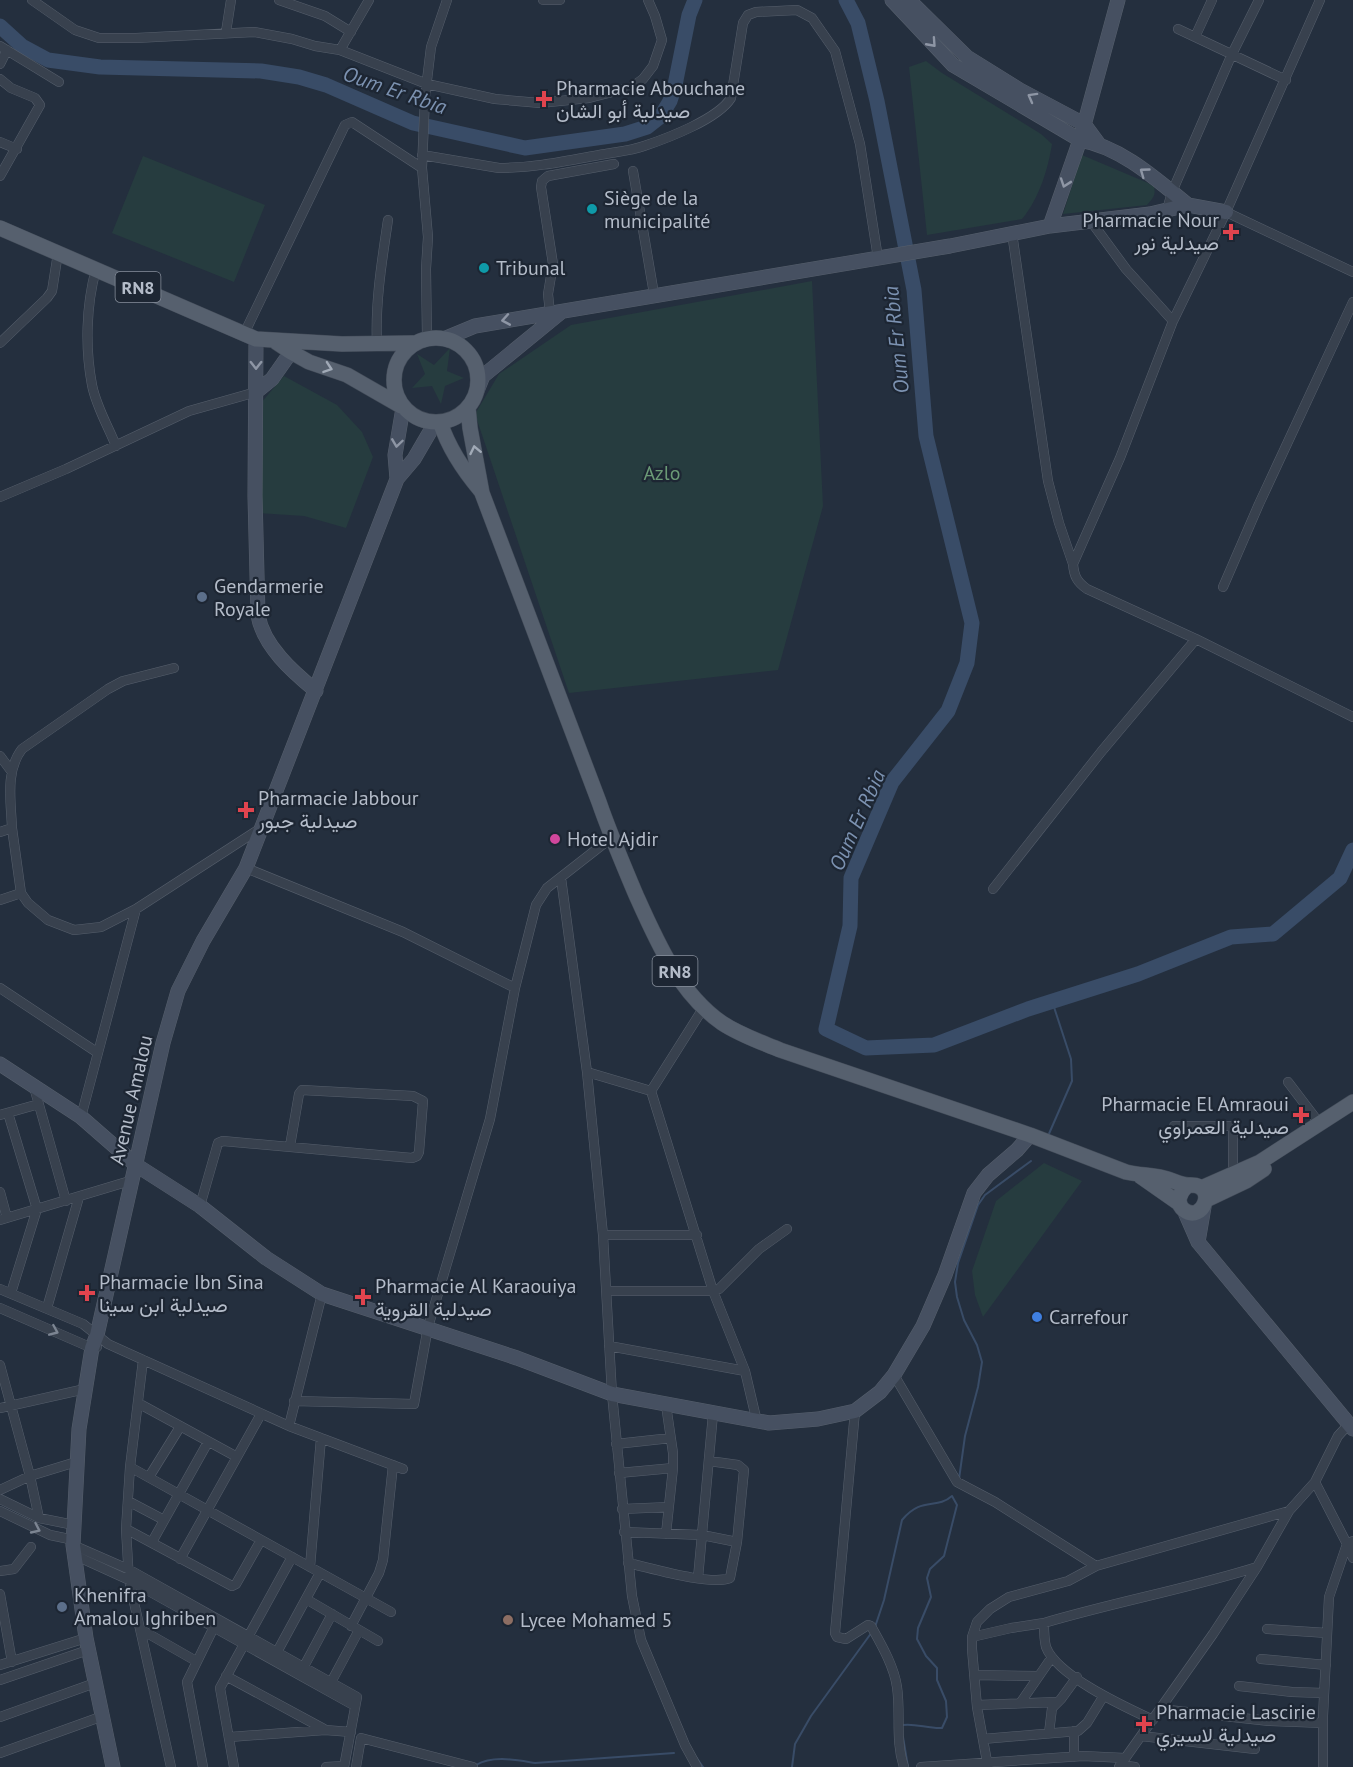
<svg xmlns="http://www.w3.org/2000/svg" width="1353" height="1767" viewBox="0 0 1353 1767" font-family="'PT Sans',Vazirmatn,sans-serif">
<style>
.green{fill:#263c3f}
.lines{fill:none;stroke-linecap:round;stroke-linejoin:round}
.stream{stroke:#394c67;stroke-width:2}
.river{stroke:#394c67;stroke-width:15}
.street-casing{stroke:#565f6c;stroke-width:10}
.secondary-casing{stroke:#565f6c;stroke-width:15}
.primary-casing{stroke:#414a57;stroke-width:16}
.street{stroke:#38414e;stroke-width:9}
.secondary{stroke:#465061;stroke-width:14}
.primary{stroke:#56606e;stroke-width:15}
.oneway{stroke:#8e96a5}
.oneway2{stroke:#a1aab7}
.oneway3{stroke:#7c8592}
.health-dot{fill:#e0444e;stroke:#1d2633;stroke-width:2}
.culture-dot{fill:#0f9aa8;stroke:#1d2633;stroke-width:2}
.service-dot{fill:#5c6f8a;stroke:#1d2633;stroke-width:2}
.hotel-dot{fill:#d1479c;stroke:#1d2633;stroke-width:2}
.shop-dot{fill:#3f7fe0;stroke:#1d2633;stroke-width:2}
.education-dot{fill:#8d6e63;stroke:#1d2633;stroke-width:2}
.labels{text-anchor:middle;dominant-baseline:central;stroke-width:4.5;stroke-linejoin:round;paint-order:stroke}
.shield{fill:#1d2633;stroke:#878f9c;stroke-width:1.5}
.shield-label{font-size:18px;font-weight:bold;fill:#b4bcc9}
.poi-label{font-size:20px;fill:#b4bcc9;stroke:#1d2633;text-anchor:start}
.park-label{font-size:20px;fill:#6b9a76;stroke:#1d2633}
.street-label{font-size:20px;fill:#b4bcc9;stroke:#1d2633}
.water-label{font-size:21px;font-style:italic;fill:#7c92b1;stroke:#1d2633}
</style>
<rect width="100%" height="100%" fill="#242f3e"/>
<!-- green -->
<path class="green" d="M926 61 942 73 1041 134 1052 144C1048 169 1039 199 1022 219L927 235 909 67Z
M1082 155 1148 183 1154 187C1156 195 1153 198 1147 205L1063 214Z
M143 156 265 205 234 282 112 233Z
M812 281 823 506 778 670 569 693 475 414 499 374 571 325Z
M450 348 447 371 464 378 445 386 441 404 432 386 412 388 425 374 417 354 434 365Z
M284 376 337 405 362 432 373 457 346 528 304 516 258 513 260 404Z
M1044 1163 1082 1181 983 1317 975 1295 972 1271 996 1201Z"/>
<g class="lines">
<!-- stream -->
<path class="stream" d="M1048 1136 1072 1081 1071 1059 1052 1001
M959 1479 965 1436 978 1387 982 1362 977 1345 964 1320 957 1297 955 1282 958 1263 978 1205 985 1195 1031 1161
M875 1627 884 1600 902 1520C922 1496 936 1510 952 1496L957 1505 944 1556 930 1569 927 1578 931 1597 918 1628 917 1639 926 1656 937 1668V1680L946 1701 947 1717 942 1728C929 1729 915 1723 903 1725
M903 1737 908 1767
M696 1757 703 1767
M476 1765C493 1755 516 1760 535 1763L674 1753
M792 1767 795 1744 811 1716 872 1632"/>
<!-- river -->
<path class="river" d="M846 0 858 23 877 101 914 290 926 436 972 623 967 663 948 711 892 782 851 878 850 926 826 1029 866 1048 934 1045 1028 1009 1138 974 1231 937 1273 934 1340 878 1353 850
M0 26 22 46 48 60 100 67 261 71 299 77 326 85 413 123 525 148 625 134 647 127 661 116 670 101 675 85 689 15 695 0"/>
<defs>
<path id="street" d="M32 0 75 30 99 38H136L254 32 292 39 315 46 340 50 427 84 495 99 540 103 589 98 632 87 643 79 653 66 662 40 655 16 648 0
M279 0 325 16 351 32
M543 0H560
M1320 0 1226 212 1173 321 1120 458 1073 564C1074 576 1077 582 1087 589L1196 639 1353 717
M1178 29 1286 80
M226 32 231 0
M1195 37 1212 0
M0 46 59 82
M340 50 369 0
M0 64 7 50
M0 79 11 88 35 98 40 105 0 176
M0 142 17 149
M422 155 499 168C533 168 566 161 599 155 614 152 630 151 644 146 668 138 718 119 731 98L743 23 748 15 756 12 797 10 812 18 835 51 860 144 878 258
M633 171 654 294
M1167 210 1172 192 1232 54 1259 0
M1226 212 1353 272
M1090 220 1126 269 1173 321
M1012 233 1048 481 1059 523 1073 564
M96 269C86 306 85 348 92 385 96 406 108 426 116 446
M550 313 548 294 553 264 541 187 542 181 548 176 614 164
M244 334 345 125 352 122 422 168
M427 338 426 269 428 237 422 168 425 97 431 47 447 0
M0 343 47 298 52 291 58 253
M377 344C375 303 382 260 388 220
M0 497 66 469 189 411 256 392
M1223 587 1259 504 1353 302
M0 756 12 772
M12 828C11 802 5 771 22 749L108 689 123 681 174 668
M0 832 12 828 21 893 28 903 48 920 74 930 101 927 136 909 261 828
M246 868 403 932 515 988
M561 878 587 1072 603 1235 612 1394 632 1596 641 1640 685 1745 697 1767
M993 889 1101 752 1196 639
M0 900 21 893
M0 988 98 1053
M587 1072 651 1091 704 1007
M1288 1082 1320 1124
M34 1087 66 1201
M651 1091 713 1291 745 1371 757 1422
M8 1113 37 1209 11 1293
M0 1115 39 1104
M81 1117 136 909
M1174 1126H1233V1175
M0 1192 7 1218
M200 1206 218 1143 223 1141 412 1158 417 1156 419 1152 423 1101 413 1096 302 1090 299 1094 290 1146
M0 1220 133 1180
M603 1235H697
M0 1289 83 1324 108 1344 289 1426 403 1469
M606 1291H713L719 1289 759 1249 787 1229
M0 1308 92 1348 97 1347
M47 1308 79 1197
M609 1346 745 1371
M143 1360 130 1467 126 1529 129 1580 171 1767
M0 1365 30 1476 39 1518
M894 1375 957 1482 995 1502 1096 1566
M294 1401 414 1404 428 1327 490 1119 515 988 536 905 547 888 611 838
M138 1403 237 1457
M666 1405 673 1453V1468L666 1534
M0 1408 85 1389
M855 1411 835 1633 837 1637 846 1639 868 1625 871 1626C881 1644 894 1666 897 1687 901 1714 895 1741 904 1767
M289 1426 322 1294
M616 1444 671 1438
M130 1467 391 1612
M619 1473 673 1468
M149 1477 180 1427
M1315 1482 1347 1544 1329 1597 1323 1716V1767
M0 1490 30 1476 76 1462
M0 1499 39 1518 74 1525
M128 1501 164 1520
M622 1509 669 1507
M0 1511 50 1535 74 1540
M126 1529 232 1586 236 1584 261 1540
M624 1532 702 1535 737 1542
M1353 1541 1347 1544 1353 1558
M152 1542 208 1442
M73 1545 128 1569 357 1697 344 1767
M74 1555 129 1580 355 1706
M180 1559 261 1414
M628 1563C651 1568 710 1586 730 1578L737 1542 744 1470 738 1465 709 1461
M310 1567 321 1438
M0 1571 14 1569 31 1547
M698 1578 713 1414
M0 1594 12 1662
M306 1599 378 1641
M351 1626 379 1573 383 1560 393 1465
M140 1629 196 1661
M1267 1629 1327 1633
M972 1637 1011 1628 1044 1623
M277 1652 320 1573
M1261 1659 1326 1665
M0 1665 86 1638
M302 1670 332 1614
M974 1675 1039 1676
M226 1676 324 1729
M0 1680 88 1650
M329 1686 359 1630
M1239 1686 1292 1692 1324 1693
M1021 1702 1052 1657
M977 1705 1057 1702
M1160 1709 1269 1721 1323 1723
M0 1717 95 1683
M1153 1720C1125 1707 1057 1676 1046 1647 1044 1639 1044 1631 1044 1623 1115 1602 1187 1589 1257 1567
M1049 1733 1052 1708 1061 1699 1077 1677
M1141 1736 1255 1749
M230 1737 325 1730 351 1732
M983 1739 1078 1731 1087 1723 1103 1697
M0 1753 103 1716
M1074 1757V1731
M1120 1765 1135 1767
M203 1767 187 1682 214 1627
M234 1767 220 1688 292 1557
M326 1767 344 1766
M356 1767 361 1738 473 1767
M921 1767 1083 1756 1125 1758
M988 1767 977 1707 972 1649V1637L977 1622 990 1609 1009 1597 1068 1581 1096 1566 1289 1511
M1119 1767 1213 1634 1257 1567 1289 1511 1315 1482 1338 1436 1349 1424"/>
<path id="secondary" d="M892 0 953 65 1080 140C1121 147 1156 179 1188 205
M909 0 967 57 1020 90 1084 124 1098 143
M1050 226 1080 140 1118 0
M446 338 475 326 950 246 1050 226 1150 214 1188 205 1226 212
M256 339 255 496 258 615C263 646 293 672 316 691
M477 391 483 376 560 313
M256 392 272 379 291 352
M397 479 395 455 403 408
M0 1064 81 1117 136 1165 200 1206 266 1258 322 1294 517 1358 612 1394 769 1423 818 1419 855 1411 880 1392 894 1375 923 1326 945 1275 974 1193 988 1175 1017 1150 1030 1135
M1184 1210 1198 1242 1353 1429
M1198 1242 1204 1207
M113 1767 86 1638 73 1545 79 1429 92 1348 97 1335 163 1043 178 991 203 941 246 868 397 479 414 459 435 423"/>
<path id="primary" d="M0 228 256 339 342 344 413 343
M394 380a42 42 0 1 1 84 0a42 42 0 1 1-84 0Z
M276 342 291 352 309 362 347 375 401 406
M468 407 470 428 482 493 599 802C610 834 623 864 636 895 657 942 679 993 722 1023 740 1035 761 1042 780 1050L1030 1135 1126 1172C1139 1175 1151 1175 1164 1178 1173 1180 1182 1186 1191 1185 1218 1185 1203 1224 1184 1210 1175 1203 1180 1192 1187 1186
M440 422C449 449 463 470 481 491
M1140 1176 1180 1204
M1201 1188 1260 1162 1353 1102
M1206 1200 1246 1181 1264 1169"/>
</defs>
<!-- street casing -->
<use href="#street" class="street-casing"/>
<!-- secondary casing -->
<use href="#secondary" class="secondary-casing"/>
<!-- primary casing -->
<use href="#primary" class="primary-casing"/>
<!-- street -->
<use href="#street" class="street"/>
<!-- secondary -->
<use href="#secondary" class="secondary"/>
<!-- primary -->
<use href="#primary" class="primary"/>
</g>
<!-- one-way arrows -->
<defs><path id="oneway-chevron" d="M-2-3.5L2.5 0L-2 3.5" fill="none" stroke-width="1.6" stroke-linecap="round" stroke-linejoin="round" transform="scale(1.5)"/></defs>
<g class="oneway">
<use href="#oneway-chevron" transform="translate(932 43) rotate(48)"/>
<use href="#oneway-chevron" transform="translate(1032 97) rotate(-151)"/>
<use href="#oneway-chevron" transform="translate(1144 172) rotate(-144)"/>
<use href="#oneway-chevron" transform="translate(1065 183) rotate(109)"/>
<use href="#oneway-chevron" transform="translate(506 320) rotate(170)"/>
<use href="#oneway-chevron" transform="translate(256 365) rotate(90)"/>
<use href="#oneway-chevron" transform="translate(397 443) rotate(98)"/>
</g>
<g class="oneway2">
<use href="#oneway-chevron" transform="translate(328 368) rotate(19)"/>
<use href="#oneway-chevron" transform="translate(475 450) rotate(-102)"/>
</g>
<g class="oneway3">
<use href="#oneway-chevron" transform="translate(54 1331) rotate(23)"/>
<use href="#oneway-chevron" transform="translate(36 1529) rotate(25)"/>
</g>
<!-- markers -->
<g class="health-dot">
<path d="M541 90h6v6h6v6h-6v6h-6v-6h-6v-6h6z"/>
<path d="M1228 223h6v6h6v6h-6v6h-6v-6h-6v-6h6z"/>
<path d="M243 801h6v6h6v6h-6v6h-6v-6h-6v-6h6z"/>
<path d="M1298 1106h6v6h6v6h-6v6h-6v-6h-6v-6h6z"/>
<path d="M84 1284h6v6h6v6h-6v6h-6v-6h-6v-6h6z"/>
<path d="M360 1288h6v6h6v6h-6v6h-6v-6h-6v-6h6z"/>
<path d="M1141 1715h6v6h6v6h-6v6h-6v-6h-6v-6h6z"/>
</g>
<g class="culture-dot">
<circle cx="592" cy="209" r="6"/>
<circle cx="484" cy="268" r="6"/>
</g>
<g class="service-dot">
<circle cx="202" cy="597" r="6"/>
<circle cx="62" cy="1607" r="6"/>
</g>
<circle class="hotel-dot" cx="555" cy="839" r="6"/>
<circle class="shop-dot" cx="1037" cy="1317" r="6"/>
<circle class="education-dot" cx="508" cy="1620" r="6"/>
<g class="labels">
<!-- shield labels -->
<g class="shield">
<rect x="115.5" y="272" width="45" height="30" rx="4.5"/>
<rect x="652.5" y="956" width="45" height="30" rx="4.5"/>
</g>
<g class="shield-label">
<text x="138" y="287">RN8</text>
<text x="675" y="971">RN8</text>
</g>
<!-- poi labels -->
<g class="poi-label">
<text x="556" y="88">Pharmacie Abouchane<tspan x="556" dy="23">صيدلية أبو الشان</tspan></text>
<text x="604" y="198">Siège de la<tspan x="604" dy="23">municipalité</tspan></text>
<text x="1219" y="220" text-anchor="end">Pharmacie Nour<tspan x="1219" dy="23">صيدلية نور</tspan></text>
<text x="496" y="268">Tribunal</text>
<text x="214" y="586">Gendarmerie<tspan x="214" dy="23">Royale</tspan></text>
<text x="258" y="798">Pharmacie Jabbour<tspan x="258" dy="23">صيدلية جبور</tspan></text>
<text x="567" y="839">Hotel Ajdir</text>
<text x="1289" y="1104" text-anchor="end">Pharmacie El Amraoui<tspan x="1289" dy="23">صيدلية العمراوي</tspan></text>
<text x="99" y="1282">Pharmacie Ibn Sina<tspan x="99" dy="23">صيدلية ابن سينا</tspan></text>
<text x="375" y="1286">Pharmacie Al Karaouiya<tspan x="375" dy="23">صيدلية القروية</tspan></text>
<text x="1049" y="1317">Carrefour</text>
<text x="74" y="1595">Khenifra<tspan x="74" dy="23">Amalou Ighriben</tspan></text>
<text x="520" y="1620">Lycee Mohamed 5</text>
<text x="1156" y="1712">Pharmacie Lascirie<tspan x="1156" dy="23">صيدلية لاسيري</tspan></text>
</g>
<!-- park labels -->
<g class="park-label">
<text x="662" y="473">Azlo</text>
</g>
<!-- street labels -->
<g class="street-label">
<text transform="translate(131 1100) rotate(-77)">Avenue Amalou</text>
</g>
<!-- water labels -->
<g class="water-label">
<text transform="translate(395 90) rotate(19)">Oum Er Rbia</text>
<text transform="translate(896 340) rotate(-96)">Oum Er Rbia</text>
<text transform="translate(857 820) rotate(-66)">Oum Er Rbia</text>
</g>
</g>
</svg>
